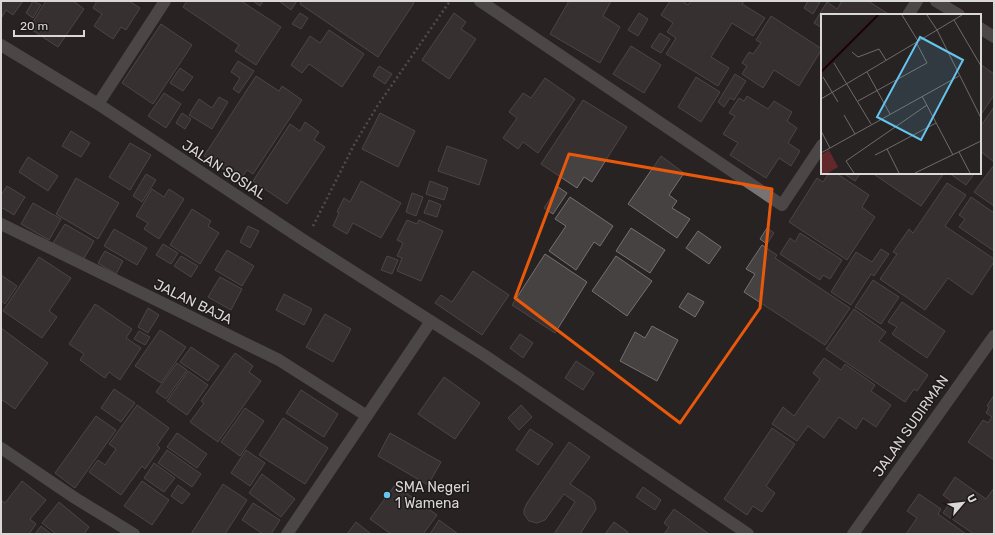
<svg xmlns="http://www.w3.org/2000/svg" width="995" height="535" viewBox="0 0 995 535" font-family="Rubik,sans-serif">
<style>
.building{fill:#474242;stroke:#767170}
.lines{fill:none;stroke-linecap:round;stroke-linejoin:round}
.path{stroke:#817d7d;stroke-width:2.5;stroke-dasharray:2 3;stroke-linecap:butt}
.street{stroke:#787373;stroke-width:12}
.secondary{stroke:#787373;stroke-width:12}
.marked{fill:none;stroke:#e8590c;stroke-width:3;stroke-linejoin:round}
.poi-dot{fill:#65c5ee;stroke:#1e1a1a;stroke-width:1.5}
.labels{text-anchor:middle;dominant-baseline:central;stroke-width:3;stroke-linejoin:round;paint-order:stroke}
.street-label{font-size:14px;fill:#dad7d7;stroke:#1e1a1a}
.poi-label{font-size:14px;fill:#dad7d7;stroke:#1e1a1a;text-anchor:start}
.inset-river{fill:none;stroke:#1e0002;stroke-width:2}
.inset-road{fill:none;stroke:#6f6b6b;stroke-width:1}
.view{fill:#65c5ee;fill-opacity:0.15;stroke:#65c5ee;stroke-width:2}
.inset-edge{fill:none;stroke:#dad7d7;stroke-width:2}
</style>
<rect width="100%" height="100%" fill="#282323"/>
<!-- building -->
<path class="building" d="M1 1H23L13 15 6 10 2 17Z
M33 1 41 5 33 18 26 13Z
M46 1H73L84 9 58 47 29 28Z
M97 1H129L140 8 126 30 121 27 113 39 94 26 102 14 93 8Z
M187 1H241L281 27 256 65 235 51 239 45 183 7Z
M253 1H263L260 6Z
M279 1H297L291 10Z
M302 1H411L414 3 378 57 300 4Z
M569 1H611L603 16 620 27 600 63 550 34Z
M670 1H682L688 5 691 1H744L742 4 765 18 753 36 732 23 711 57 729 68 718 86 666 54 676 38 667 32 673 23 661 15Z
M808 1 820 2 813 14 804 8Z
M842 1H868L890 15H822V28L814 23 827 2 837 9Z
M300 13 308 18 301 29 292 24Z
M454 13 466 22 461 29 476 39 449 79 422 60Z
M639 13 648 19 638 36 628 30Z
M771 16 822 49 799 86 774 70 763 88 742 74 747 66 742 63 749 52 753 54 761 43 756 40Z
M161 24 192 45 153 104 122 83Z
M329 30 364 54 342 87 309 64 302 73 291 65 310 36 320 43Z
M660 33 670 39 661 53 651 47Z
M631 46 661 65 644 93 613 74Z
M238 61 254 71 239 93 233 89 240 78 231 72Z
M980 64 994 74V95L980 116Z
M379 66 392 74 385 84 373 76Z
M180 68 193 77 183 91 170 83Z
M735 74 746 81 734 100 730 98 724 107 718 102Z
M256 76 279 91 282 86 302 100 253 174 247 170 240 180 204 156Z
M696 77 720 92 701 122 678 107Z
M545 78 575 99 538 153 523 142 518 149 503 138 517 118 509 112 523 93 531 98Z
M164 93 181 104 166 128 148 116Z
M747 96 768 109 774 101 792 112 787 121 797 128 788 143 800 151 791 166 779 158 766 178 730 155 738 143 723 134 735 116 729 113 739 98 744 101Z
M219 97 228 102 212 129 189 115 199 99 212 108Z
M583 100 627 127 592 182 584 177 577 188 541 164Z
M994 107V162L980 151V127Z
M182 113 191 119 185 129 176 123Z
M380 113 415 131 398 167 362 149Z
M305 122 319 132 314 140 325 147 287 204 253 181 290 124 300 131Z
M71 131 90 143 81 157 62 146Z
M130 143 151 155 130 190 109 177Z
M447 146 487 160 479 185 438 171Z
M661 156 684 173 669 195 677 201 672 208 690 219 677 238 628 204Z
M28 157 58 176 48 191 19 172Z
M994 165V206L974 192Z
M829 173H836L869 195 862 207 875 217 847 260 789 222 817 178 823 182Z
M843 173H861L855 181Z
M872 173H944L921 206Z
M949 173H973L974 174 966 185Z
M146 174 156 180 142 202 133 196Z
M76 178 119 203 98 239 56 214Z
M361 181 401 203 381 238 353 223 347 234 333 226 339 213 337 212 344 198 350 202Z
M430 181 448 188 444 200 426 194Z
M947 183 966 195 945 226 994 259V262L972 295 948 278 925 310 880 279 897 254 893 252 909 229 913 233Z
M7 186 25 197 14 215 1 207V195Z
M558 187 567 193 553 214 544 208Z
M152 189 164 197 169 189 184 199 159 239 144 229 148 223 136 216Z
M412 193 423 197 416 216 406 212Z
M570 197 613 226 600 246 594 242 576 270 549 251 566 226 555 219Z
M971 197 994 213V251L959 227 965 219 959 215Z
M429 200 441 205 437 217 424 213Z
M33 203 61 219 49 240 21 224Z
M192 209 211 221 208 226 219 233 200 264 170 245Z
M407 220 417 224 419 220 443 231 421 281 397 271 402 258 397 256 403 243 397 240Z
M65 224 94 241 83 260 53 243Z
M248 226 259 231 250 248 240 242Z
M631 228 665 250 650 273 616 251Z
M767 228 774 233 767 244 760 239Z
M114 229 147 248 137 265 104 246Z
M698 231 721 247 709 264 686 248Z
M800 233 842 260 830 279 823 275 820 280 780 254 790 238 795 242Z
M163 244 178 253 171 264 156 255Z
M762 245 777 255 775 258 850 308 825 345 744 292 755 274 746 269Z
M881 249 889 254 874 276 871 274 851 305 831 292 856 252 872 262Z
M227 250 254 266 242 286 215 270Z
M105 251 123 261 116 274 98 263Z
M545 254 587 282 555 333 512 305Z
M181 256 198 266 191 277 174 266Z
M387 256 398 260 392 274 381 270Z
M616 256 652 281 627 316 592 291Z
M39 257 71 278 49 311 57 317 42 338 3 311Z
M473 271 509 295 482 335 435 303 441 295 452 302Z
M1 275 17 286 5 304 1 301Z
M220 277 242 289 231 310 208 297Z
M873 280 899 297 881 324 855 307Z
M688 293 704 302 695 317 679 307Z
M284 294 312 309 304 325 276 310Z
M902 302 945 331 927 358 892 334 897 327 888 322Z
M95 304 132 329 126 338 141 348 120 380 109 372 105 378 80 360 84 354 69 344Z
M148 308 159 315 148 333 138 327Z
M854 309 886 332 879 341 928 375 917 391 914 389 905 402 826 349Z
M325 314 351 329 333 362 306 347Z
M652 326 678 340 657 381 620 361 635 332 645 338Z
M1 328 48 363 15 409 1 399Z
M160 330 186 347 161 383 135 366Z
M139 331 150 337 145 345 134 339Z
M520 334 533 343 523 358 510 348Z
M191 347 219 366 208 381 180 362Z
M235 353 253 366 249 372 261 381 218 442 190 422 204 403 201 401Z
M824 358 841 370 845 364 875 385 871 391 891 405 876 427 863 418 856 429 839 417 824 438 808 426 797 441 772 424 783 407 794 416 820 379 813 373Z
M576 361 594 373 583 390 565 378Z
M177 363 187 370 166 399 156 392Z
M188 371 208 385 187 415 167 401Z
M444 377 480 403 455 439 418 414Z
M114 389 135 403 121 422 101 408Z
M301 390 338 414 324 437 286 413Z
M994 395V460L968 442 983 420 988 423 992 417 986 413 989 407 987 406Z
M137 405 169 428 157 445 160 448 145 469 142 466 121 495 89 472 98 460 105 465 116 449 109 444Z
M521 405 532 417 519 430 508 418Z
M245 408 264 421 240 456 221 442Z
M96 416 116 430 75 488 55 473Z
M283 418 328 448 305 484 259 455Z
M772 428 795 444 766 486 775 493 762 512 753 506 747 515 724 499Z
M530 429 553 444 538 465 516 450Z
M177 433 207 454 197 468 167 447Z
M390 433 441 462 428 485 378 456Z
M569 442 590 457 570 484 591 498 594 501 596 509 580 534H554L575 502 564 494 545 520 537 523 529 521 524 514V510L527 503Z
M167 450 201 474 192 487 158 463Z
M246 450 265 463 250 486 231 473Z
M154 463 175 478 164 492 144 478Z
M262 474 295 499 281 517 249 493Z
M955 477 986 499 994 488V534H974L943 513 951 501 943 495Z
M22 481 46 500 30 519 36 524 29 534H1V500L5 503Z
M142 481 169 500 152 525 124 506Z
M223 484 247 500 225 534H191Z
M178 485 190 494 182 504 171 496Z
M395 485 437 515 423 534H391L370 519Z
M643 487 661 500 655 510 636 497Z
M919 494 941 509 938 514 966 534H906L917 518 907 511Z
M59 502 89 527 84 534H56L42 523Z
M253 503 280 520 271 534H263L242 520Z
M674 509 709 534H664L669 527 664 523Z
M439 520 458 534H430Z
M356 522 371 534H347Z
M614 522 628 532 627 534H605Z
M41 526 51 534H35Z"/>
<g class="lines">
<!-- path -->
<path class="path" d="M313 226 355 143 378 105 450 1"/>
<!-- street -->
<path class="street" d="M480 1 782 205 822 145
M936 1 959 15
M908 15 917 1
M980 28 994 37
M1 45 98 104 305 241 484 355 748 534
M98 104 165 1
M1 224 279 360 367 416
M1 448 75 498 134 534
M287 534 431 321"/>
<!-- secondary -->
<path class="secondary" d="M853 534 994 336"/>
</g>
<!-- marked area -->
<path d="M0 0H995V535H0ZM569 154 772 189 760 308 680 423 515 298Z" fill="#282323" fill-opacity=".55" fill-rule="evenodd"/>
<path class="marked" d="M569 154 772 189 760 308 680 423 515 298Z"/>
<!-- markers -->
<circle class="poi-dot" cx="387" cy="495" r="4"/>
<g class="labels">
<!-- street labels -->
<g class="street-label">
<text transform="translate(224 170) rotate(33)">JALAN SOSIAL</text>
<text transform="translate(193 302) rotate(26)">JALAN BAJA</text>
<text transform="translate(911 426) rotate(-55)">JALAN SUDIRMAN</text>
</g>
<!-- poi labels -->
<g class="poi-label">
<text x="395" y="487">SMA Negeri<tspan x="395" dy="16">1 Wamena</tspan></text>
</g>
</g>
<!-- overview -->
<g transform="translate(821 14)">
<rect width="160" height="160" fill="#282323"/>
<path d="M8 136 17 153 7 159H0V141Z" fill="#63282b"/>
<path class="inset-river" d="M0 58 57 1"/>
<path class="inset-road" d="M81 1 97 27M141 1 116 16 160 104M133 6 160 52M31 38 37 43 58 35 65 46M13 49 50 110M46 58 69 100M2 63 17 88M101 82 132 141M0 85 116 16 106 1M37 87 106 49 95 28M23 101 34 120M0 117 9 134M138 138 149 159M0 139 138 62M54 141 66 135M33 159 25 147 106 91M78 159 66 135 115 109M94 159 160 127"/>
<path class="view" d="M99 23 142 46 100 126 56 103Z"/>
<rect width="160" height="160" class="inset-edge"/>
</g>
<!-- border -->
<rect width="995" height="535" fill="none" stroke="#dad7d7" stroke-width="4"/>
<!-- north arrow -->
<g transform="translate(963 503) rotate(62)" stroke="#1e1a1a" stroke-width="3" paint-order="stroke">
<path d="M0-3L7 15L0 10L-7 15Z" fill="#dad7d7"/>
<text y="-6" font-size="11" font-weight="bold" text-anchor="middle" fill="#dad7d7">U</text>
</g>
<!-- scale -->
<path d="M14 30v6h70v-6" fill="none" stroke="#dad7d7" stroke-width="2"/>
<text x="20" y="30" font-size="12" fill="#dad7d7" stroke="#1e1a1a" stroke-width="3" paint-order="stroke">20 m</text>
</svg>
